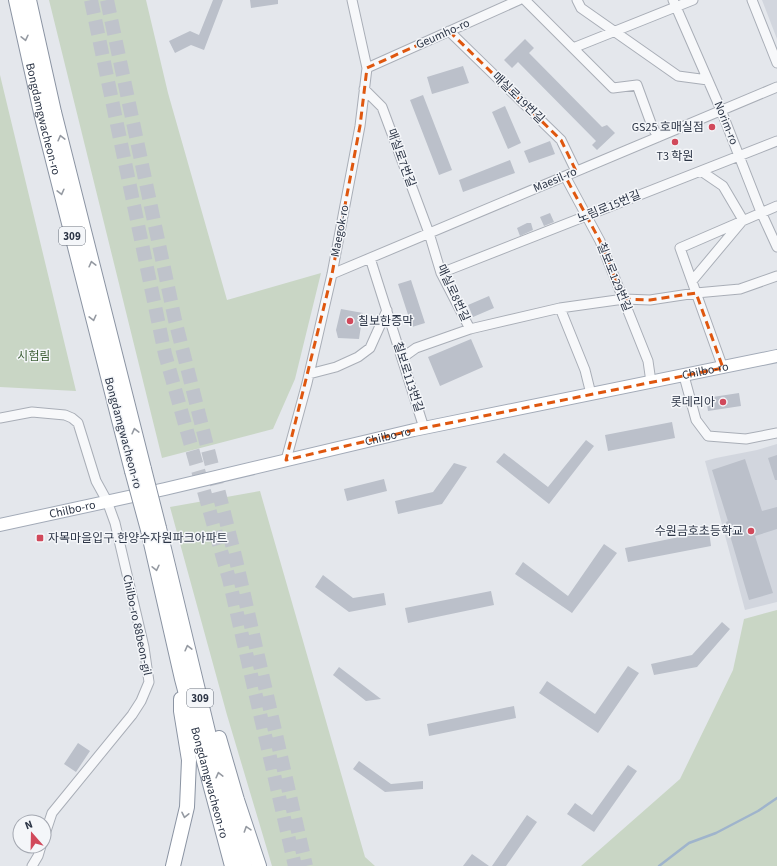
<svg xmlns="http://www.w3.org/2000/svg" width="777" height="866" viewBox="0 0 777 866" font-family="'Source Sans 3','Noto Sans KR',sans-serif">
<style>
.built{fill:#d2d6de}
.green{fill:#c9d6c5}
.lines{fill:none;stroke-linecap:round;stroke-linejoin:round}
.stream{stroke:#9fb4cc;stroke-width:2.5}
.building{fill:#bbc0ca}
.highway-tunnel{stroke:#bfc3cb;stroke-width:14;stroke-dasharray:14 7;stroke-linecap:butt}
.minor-casing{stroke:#a9aeb7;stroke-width:11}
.major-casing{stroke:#a3abb8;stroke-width:14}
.highway-casing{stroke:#8b94a3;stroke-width:16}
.minor{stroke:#f7f8fa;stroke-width:9}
.major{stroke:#fff;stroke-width:12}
.highway{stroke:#fff;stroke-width:14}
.highway-bridge-casing{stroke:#8b94a3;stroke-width:16;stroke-linecap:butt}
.highway-bridge{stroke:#fff;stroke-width:14}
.oneway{stroke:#959aa2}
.marked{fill:none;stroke:#df570f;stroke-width:3;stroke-dasharray:8 5;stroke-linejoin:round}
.poi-dot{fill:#d1495b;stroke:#f4f6f9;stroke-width:1.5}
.labels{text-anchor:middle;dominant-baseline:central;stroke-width:3;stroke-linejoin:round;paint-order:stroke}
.shield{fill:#f4f6f9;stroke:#676e7b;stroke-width:1}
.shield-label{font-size:11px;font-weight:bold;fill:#2b3445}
.street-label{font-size:12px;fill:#2b3445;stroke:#f4f6f9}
.poi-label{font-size:12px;fill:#2b3445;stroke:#f4f6f9;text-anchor:end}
.park-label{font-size:12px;fill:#3f6138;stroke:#f4f6f9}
</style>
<rect width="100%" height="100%" fill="#e4e7ec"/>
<!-- built -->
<path class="built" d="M762 0H777V39Z
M777 444V602L745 610 705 461 716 458 757 450Z"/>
<!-- green -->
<path class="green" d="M49 0H146L168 93 227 300 321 273 295 379 273 429 162 458Z
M0 75 76 391 0 387Z
M260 491 365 857 375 866H272L227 715 170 507Z
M777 610V866H581L680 779 733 670 744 619Z"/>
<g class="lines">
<!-- stream -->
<path class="stream" d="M659 866 689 843 716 833 758 811 777 798"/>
</g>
<!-- building -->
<path class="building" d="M213 0H223L204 50 191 45 175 53 169 41 190 31 199 35Z
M250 0H278V4L251 8Z
M525 39 534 48 529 53 602 127 607 125 615 133 597 150 592 145 596 141 518 62 512 68 504 60Z
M463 66 469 83 432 94 427 77Z
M423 95 452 170 439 175 410 100Z
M505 106 521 143 508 149 492 112Z
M550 141 555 154 529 163 524 151Z
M510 160 515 173 463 192 459 180Z
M550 213 554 222 544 226 540 217Z
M527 223H531L533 230 520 236 517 228Z
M411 280 425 323 412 327 398 284Z
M489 296 494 308 473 317 468 305Z
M341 309 363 313 359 339 338 338 336 330Z
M471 339 483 367 440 386 428 357Z
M739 393 741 406 708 411 706 398Z
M672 422 675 438 608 451 605 435Z
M586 440 594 446 549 504 496 462 504 453 548 487Z
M777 455V480H775L768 458Z
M745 459 762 511 777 507V529L755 536 773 593 749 600 726 522 728 521 712 470Z
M454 463 467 467 442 504 398 514 395 501 433 492Z
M384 479 387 491 347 501 344 489Z
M709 531 711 546 628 562 625 548Z
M604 544 617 553 572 613 515 574 523 562 568 596Z
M323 575 353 598 384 593 386 605 349 612 315 587Z
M491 591 494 605 408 623 405 608Z
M722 622 730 629 697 667 654 675 651 664 692 655Z
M628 666 639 673 598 733 539 693 547 681 595 714Z
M339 667 381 699 366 701 333 675Z
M514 706 516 718 429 736 427 724Z
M78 743 90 751 76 772 64 764Z
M359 761 391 784 423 781V789L385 792 353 769Z
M628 765 637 771 594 832 567 814 575 803 592 815Z
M527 815 537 822 506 866H492Z
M472 854 489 866H463Z"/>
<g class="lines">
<!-- highway-tunnel -->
<path class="highway-tunnel" d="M91 0 165 354 229 579 295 866
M107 0 175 320 236 560 306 866"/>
<defs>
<path id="minor" d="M525 0 613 88 637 85 652 126 658 137
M577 0 581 8 678 76 708 80
M673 0 721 110 761 212 777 247
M752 0 777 63
M449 31 561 140 576 171
M573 48 693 0
M367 68 519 0
M364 89 382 107 429 233 441 273 470 329
M565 176 600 241 648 361 651 382
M370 258 424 428
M441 273 777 141
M332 274 777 87
M692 281 743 220 723 186 701 171
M560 308 585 370 591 394
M402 358 416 348 470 329 560 308 624 299 650 300 696 293 740 289 777 276
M723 368 680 248 777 206
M309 374 336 367 358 357 370 348 387 310
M684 376 696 420 708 436 746 439 777 433
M0 418 32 412 65 415 72 418 78 423 96 481 107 501 115 523 144 647 149 682 141 701 132 715 52 813 44 837
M286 460 307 383 332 274 360 126 367 68 352 0
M32 866 38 856 41 846"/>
<g id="major">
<path id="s1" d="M0 525 165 489 414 430 777 356"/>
</g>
<g id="highway">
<path id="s2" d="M16 0 42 117 132 471"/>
<path d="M29 0 54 112 144 469"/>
<path d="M159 528 223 794 245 866"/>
<path id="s3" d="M148 530 182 679 232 866"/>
<path d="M219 738 237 800 259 866"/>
<path d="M173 866 187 807 189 760 181 711V699"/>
</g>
</defs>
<!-- minor casing -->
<use href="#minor" class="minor-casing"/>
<!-- major casing -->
<use href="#major" class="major-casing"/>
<!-- highway casing -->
<use href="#highway" class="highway-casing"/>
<!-- minor -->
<use href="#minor" class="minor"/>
<!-- major -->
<use href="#major" class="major"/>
<!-- highway -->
<use href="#highway" class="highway"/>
<defs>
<path id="highway-bridge" d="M144 469 159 528
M132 471 148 530"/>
</defs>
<!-- highway-bridge casing -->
<use href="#highway-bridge" class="highway-bridge-casing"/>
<!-- highway-bridge -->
<use href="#highway-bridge" class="highway-bridge"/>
</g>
<!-- one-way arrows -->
<defs><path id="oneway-chevron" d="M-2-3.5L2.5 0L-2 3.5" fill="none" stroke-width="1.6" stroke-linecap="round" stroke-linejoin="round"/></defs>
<g class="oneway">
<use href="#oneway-chevron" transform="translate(25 38) rotate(77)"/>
<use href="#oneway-chevron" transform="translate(61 138) rotate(-104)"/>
<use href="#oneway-chevron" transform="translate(61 192) rotate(76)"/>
<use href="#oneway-chevron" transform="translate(92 264) rotate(-104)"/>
<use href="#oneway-chevron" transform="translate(93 318) rotate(76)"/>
<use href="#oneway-chevron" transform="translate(135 431) rotate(-104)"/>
<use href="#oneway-chevron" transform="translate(156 568) rotate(77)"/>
<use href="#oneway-chevron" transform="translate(188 648) rotate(-104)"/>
<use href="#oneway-chevron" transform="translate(219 775) rotate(-104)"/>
<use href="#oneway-chevron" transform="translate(185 815) rotate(102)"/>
<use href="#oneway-chevron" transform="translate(247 829) rotate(-108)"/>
</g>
<!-- marked area -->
<path class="marked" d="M449 31 561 140 576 171 565 176 600 241 624 299 650 300 696 293 723 368 414 430 286 460 332 274 360 126 367 68Z"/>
<!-- markers -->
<g class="poi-dot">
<circle cx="712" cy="127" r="4"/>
<circle cx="675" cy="142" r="4"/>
<circle cx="350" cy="321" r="4"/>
<circle cx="723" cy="402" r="4"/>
<circle cx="751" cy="531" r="4"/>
<rect x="36" y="534" width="8" height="8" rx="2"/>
</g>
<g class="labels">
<!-- shield labels -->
<g class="shield">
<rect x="59" y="227" width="26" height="18" rx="3"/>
<rect x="187" y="689" width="26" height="18" rx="3"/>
</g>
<g class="shield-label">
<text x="72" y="236">309</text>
<text x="200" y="698">309</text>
</g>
<!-- street labels -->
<g class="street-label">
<text transform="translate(443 34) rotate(-24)">Geumho-ro</text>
<text transform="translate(518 98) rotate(44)">매실로19번길</text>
<text stroke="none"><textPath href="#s2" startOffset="122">Bongdamgwacheon-ro</textPath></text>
<text transform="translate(726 123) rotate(68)">Norim-ro</text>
<text transform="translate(401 158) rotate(70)">매실로7번길</text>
<text transform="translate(555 180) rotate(-23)">Maesil-ro</text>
<text transform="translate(609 207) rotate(-22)">노림로15번길</text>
<text transform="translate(340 231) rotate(-79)">Maegok-ro</text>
<text transform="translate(614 277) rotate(68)">칠보로129번길</text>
<text transform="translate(453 293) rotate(65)">매실로8번길</text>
<text stroke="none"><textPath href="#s1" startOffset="722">Chilbo-ro</textPath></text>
<text transform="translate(408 377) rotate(72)">칠보로113번길</text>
<text transform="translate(123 433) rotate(75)">Bongdamgwacheon-ro</text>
<text stroke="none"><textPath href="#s1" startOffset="398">Chilbo-ro</textPath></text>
<text stroke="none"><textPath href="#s1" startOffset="74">Chilbo-ro</textPath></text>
<text transform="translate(137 625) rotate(78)">Chilbo-ro 88beon-gil</text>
<text stroke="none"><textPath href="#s3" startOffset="260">Bongdamgwacheon-ro</textPath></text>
</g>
<!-- poi labels -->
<g class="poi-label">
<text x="704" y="127">GS25 호매실점</text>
<text x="675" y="156" text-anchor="middle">T3 학원</text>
<text x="358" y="321" text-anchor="start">칠보한증막</text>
<text x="715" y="402">롯데리아</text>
<text x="743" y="531">수원금호초등학교</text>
<text x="48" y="538" text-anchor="start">자목마을입구.한양수자원파크아파트</text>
</g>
<!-- park labels -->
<g class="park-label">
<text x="34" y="356">시험림</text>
</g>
</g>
<!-- north arrow -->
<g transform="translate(32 834) rotate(340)"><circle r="19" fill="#f4f6f9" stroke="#a4a8b1"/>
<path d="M0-3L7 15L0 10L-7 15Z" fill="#d1495b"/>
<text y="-6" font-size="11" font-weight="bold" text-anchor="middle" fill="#2b3445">N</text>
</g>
</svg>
